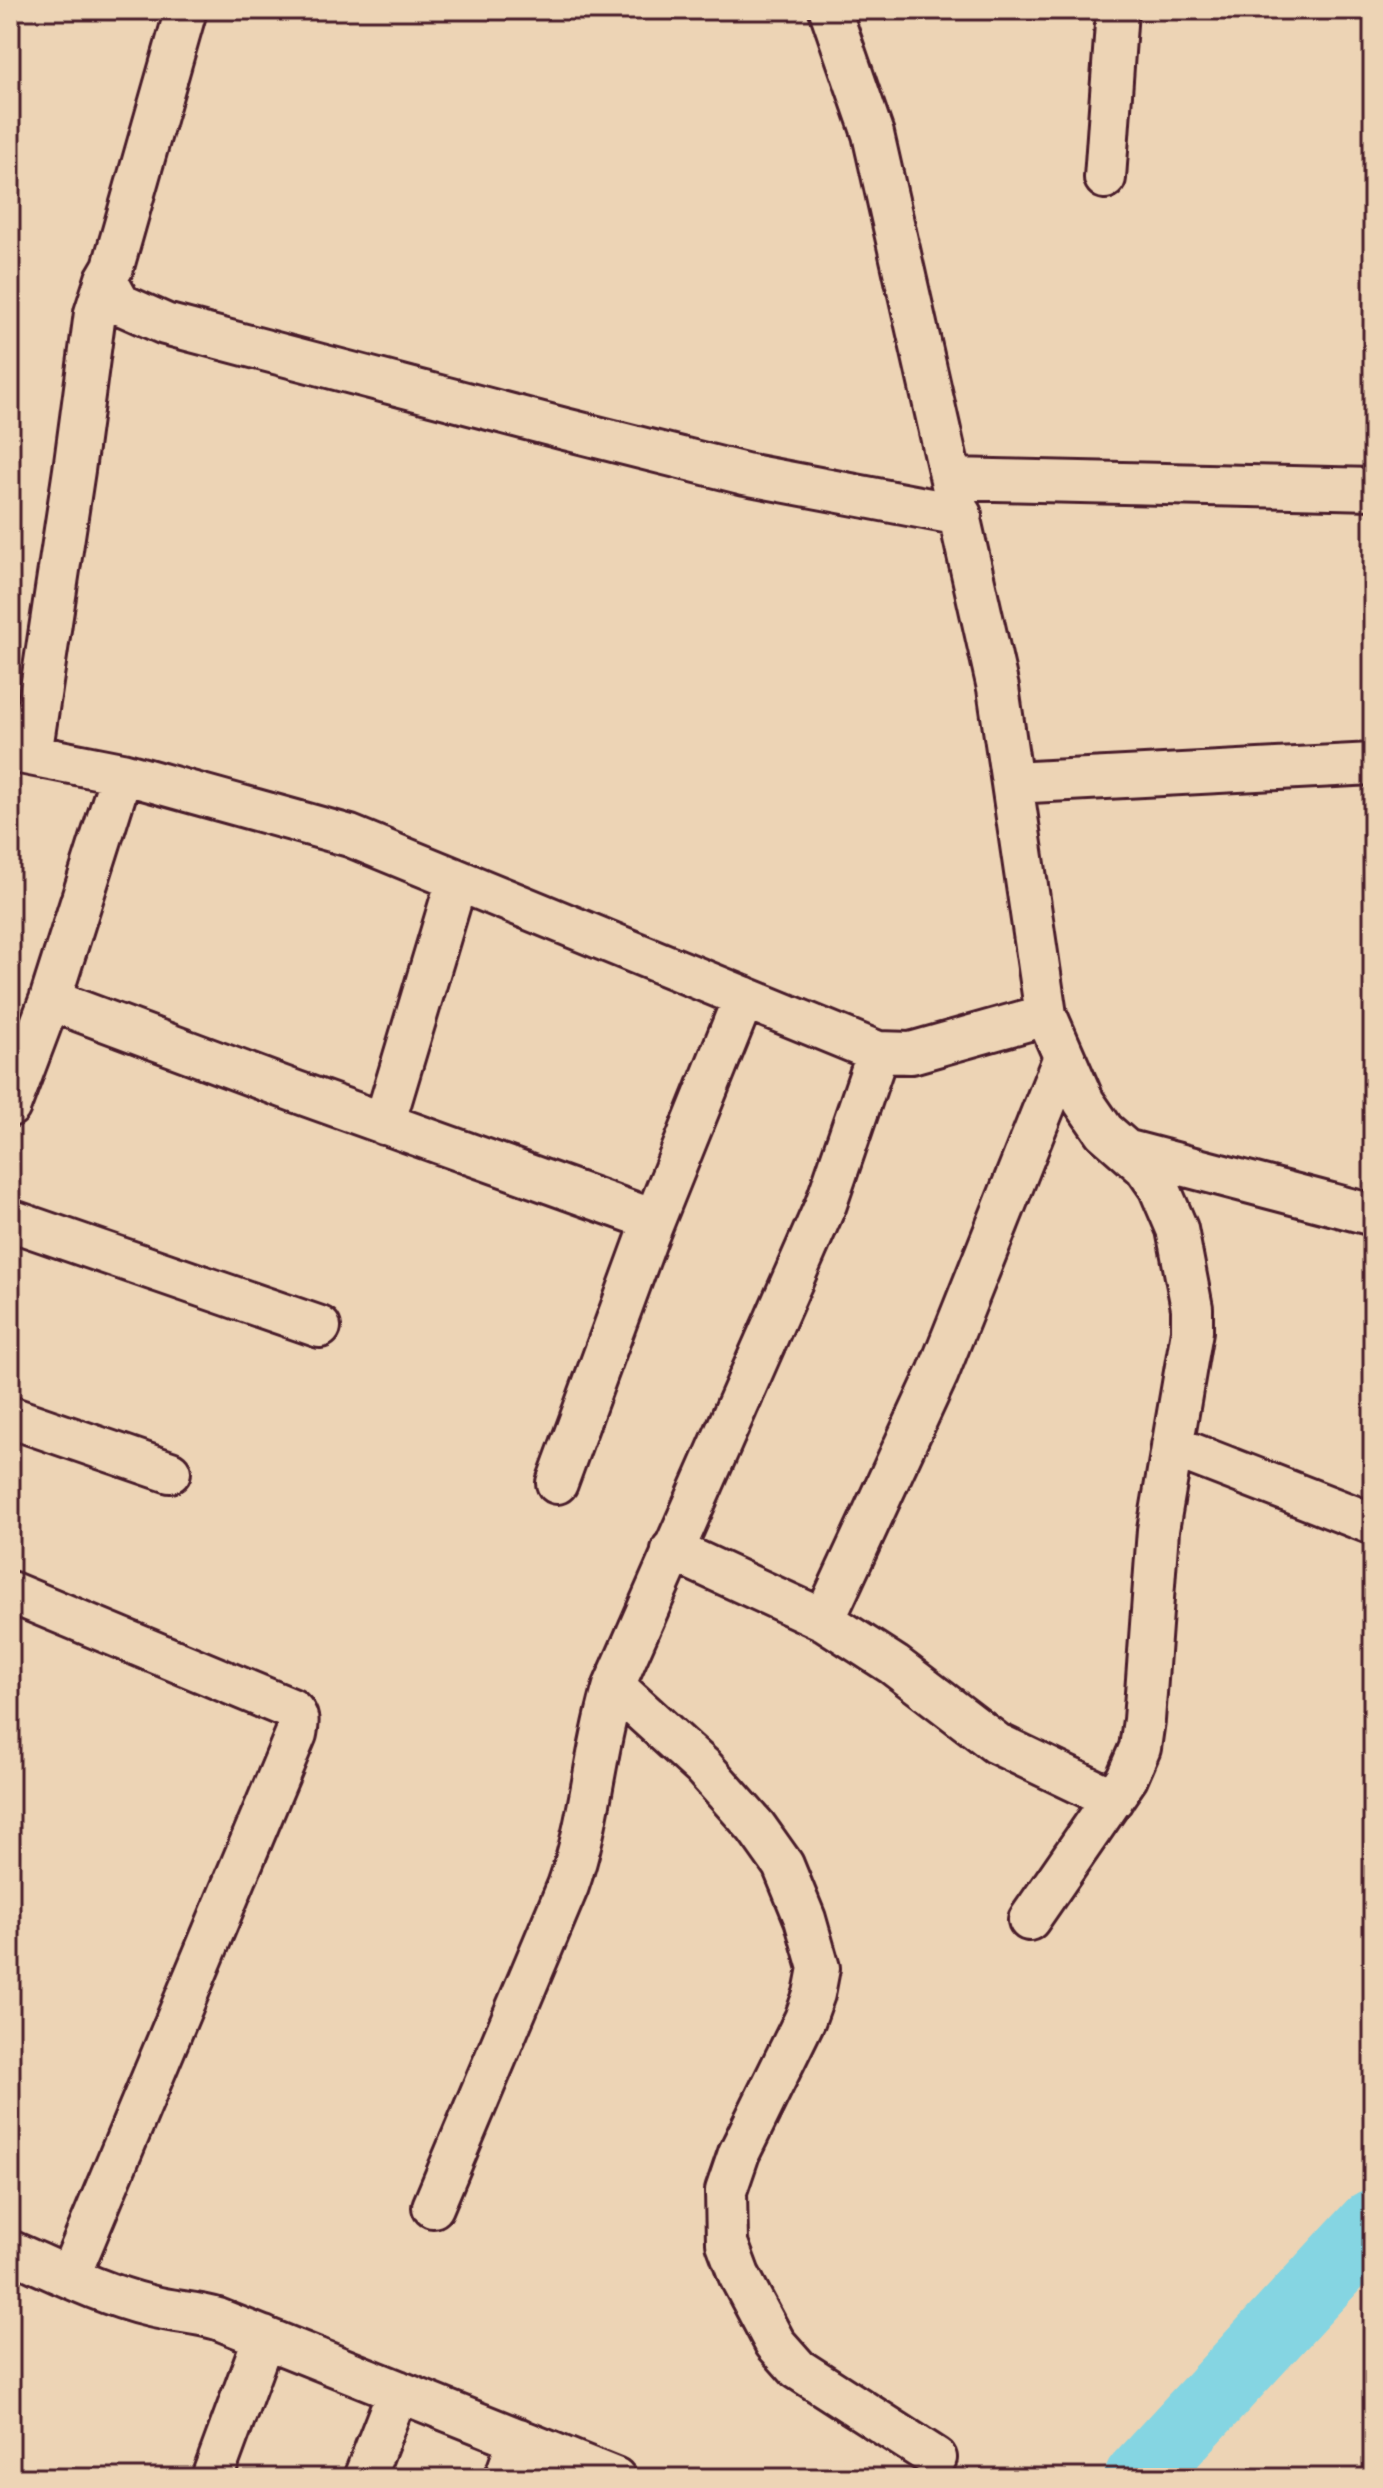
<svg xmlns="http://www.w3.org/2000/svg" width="1383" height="2488" viewBox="0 0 1383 2488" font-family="'Shantell Sans',sans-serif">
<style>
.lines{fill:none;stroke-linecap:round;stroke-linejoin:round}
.river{stroke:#85d5e2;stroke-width:70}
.minor-casing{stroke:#4a1f2b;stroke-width:46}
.minor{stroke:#edd4b5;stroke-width:40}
</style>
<rect width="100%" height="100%" fill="#edd4b5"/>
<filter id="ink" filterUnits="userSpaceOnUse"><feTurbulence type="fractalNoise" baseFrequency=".0125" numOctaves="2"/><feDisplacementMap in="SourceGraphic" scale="16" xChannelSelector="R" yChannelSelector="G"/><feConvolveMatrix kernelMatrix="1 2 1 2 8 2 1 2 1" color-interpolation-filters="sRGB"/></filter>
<g filter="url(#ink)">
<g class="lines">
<!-- river -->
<path class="river" d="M1139 2478 1373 2224"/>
<defs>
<path id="minor" d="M186 10 113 267 106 279 120 304 165 324 565 429 745 474 961 515
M830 10 873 134 998 688 1046 1015 1084 1102 1104 1131 1145 1167 1159 1187 1177 1229 1192 1308V1331L1158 1530 1144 1720 1140 1748 1127 1778 1029 1920
M1105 178 1117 10
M953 479 1373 489
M10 751 122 773 350 836 878 1052 911 1053 1046 1015
M31 755 74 470 95 313 106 279
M1012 783 1373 764
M50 1000 294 1091 654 1220
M10 1106 50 1000 122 773
M384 1124 457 880
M1129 1151 1373 1215
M10 1220 320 1327
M10 1417 170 1472
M1172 1446 1373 1524
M557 1483 647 1238 744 997
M672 1550 824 1620 894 1665 996 1743 1113 1799
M10 1592 291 1709C300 1717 298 1723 296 1734L69 2277
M824 1620 938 1373 1064 1057
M614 1686 703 1767 756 1827 783 1865 805 1919 819 1968 814 1994 805 2019 739 2153 726 2191 727 2243 739 2275 775 2343 798 2369 936 2458
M433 2207 568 1886C591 1821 594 1752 614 1686L826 1204 878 1052
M10 2251C56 2271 101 2294 150 2306 173 2312 194 2312 218 2319L615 2478
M212 2478 264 2337
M364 2478 398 2391
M505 2478 519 2439"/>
</defs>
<!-- minor casing -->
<use href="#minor" class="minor-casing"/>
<!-- minor -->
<use href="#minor" class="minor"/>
</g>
</g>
<!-- margin -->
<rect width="1383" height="2488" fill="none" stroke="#edd4b5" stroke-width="40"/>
<rect x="20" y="20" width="1343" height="2448" fill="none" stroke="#4a1f2b" stroke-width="3" filter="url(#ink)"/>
</svg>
